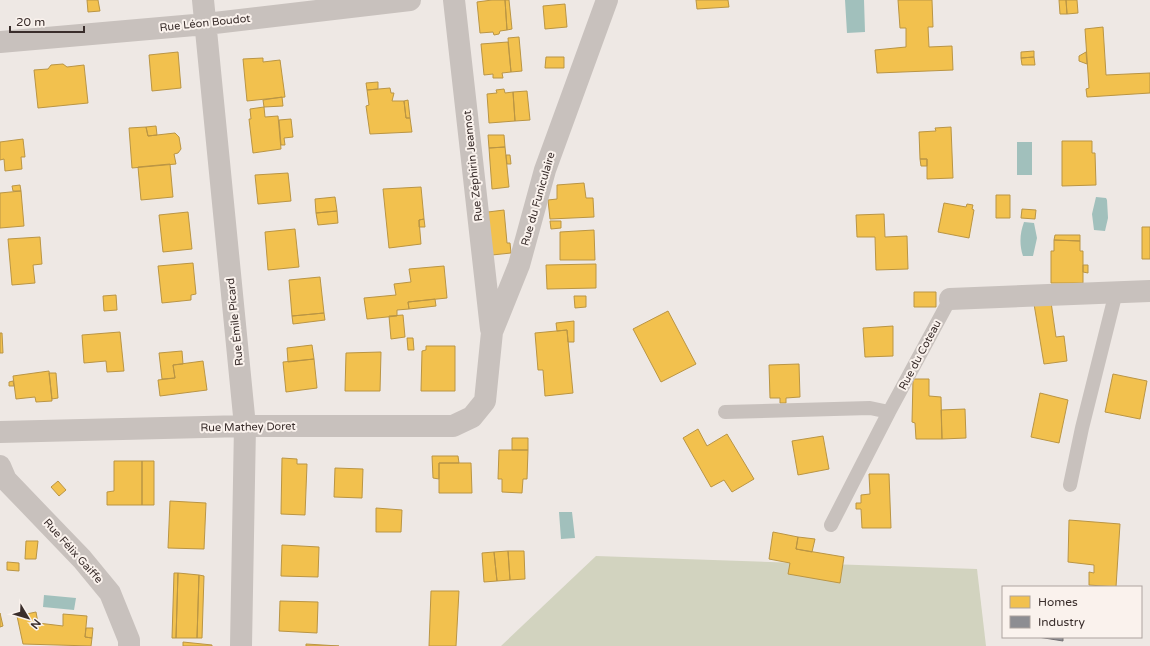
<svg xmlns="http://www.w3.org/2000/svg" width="1150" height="646" viewBox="0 0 1150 646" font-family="'Varela Round',sans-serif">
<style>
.green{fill:#d2d3bf}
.water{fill:#a1c0bc}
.homes{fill:#f2c14e;stroke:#ba9544}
.industry{fill:#8d8d92;stroke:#747073}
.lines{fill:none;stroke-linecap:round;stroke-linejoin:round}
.lane{stroke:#c8c1bd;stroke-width:14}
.street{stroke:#c8c1bd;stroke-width:22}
.labels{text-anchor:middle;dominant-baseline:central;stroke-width:4;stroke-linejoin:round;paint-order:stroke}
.street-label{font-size:11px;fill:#392d2b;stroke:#faf2ed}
</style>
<rect width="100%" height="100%" fill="#eee8e4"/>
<!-- green -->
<path class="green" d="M596 556 977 569 986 646H501Z"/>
<!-- water -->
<path class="water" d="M845 0H864L865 32 847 33Z
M1017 142H1032V175H1017Z
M1096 197 1106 198 1107 200 1108 218 1105 231 1094 230 1092 214Z
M1024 222 1034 223 1037 238 1033 256H1023C1019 244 1020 233 1024 222Z
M559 512H572L575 538 561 539Z
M44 595 76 598 74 610 43 607Z"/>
<!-- homes -->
<path class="homes" d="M87 0H98L100 11 88 12Z
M492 0H505L507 30 500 31 499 34 494 35 493 32 480 33 477 2Z
M505 0H509L512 29 507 30Z
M696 0H728L729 7 697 9Z
M898 0H932L933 27H928L929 47 952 46 953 70 877 73 875 50 906 47V28H900Z
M1059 0H1066L1067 14H1060Z
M1066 0H1077L1078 13 1067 14Z
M565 4 567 27 545 29 543 6Z
M1103 27 1106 75 1150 73V93L1087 97 1086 89 1089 88 1085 29Z
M519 37 522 71 511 72 508 38Z
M508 42 511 72 502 73 503 78H493V74L484 75 481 44Z
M1034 51V57L1021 58V52Z
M178 52 181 88 152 91 149 55Z
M1086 52 1087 64 1079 61V56Z
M546 57H564V68H545Z
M1034 57 1035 65H1022L1021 58Z
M263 58V62L280 60 285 97 247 101 243 59Z
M63 64 67 67 84 65 88 103 38 108 34 70 48 69 51 65Z
M378 82V89L367 90 366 83Z
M390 88 391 93H394L392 101H404L406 118H410L412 132 370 134 366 106 369 105 367 90Z
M504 89 505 93 513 92 515 121 489 123 487 94 497 93 496 90Z
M527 91 530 120 515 121 513 92Z
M282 97 283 106 264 107 263 100Z
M408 100 410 118H406L404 101Z
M264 107 265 117 278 116 281 149 253 153 249 119H251L250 109Z
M291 119 293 137 284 138 285 145H281L279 120Z
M156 126 157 135 148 136 146 127Z
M146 127 148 136 175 133 179 137 181 149 178 153 174 154 176 164 132 168 129 128Z
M951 127 953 178 927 179V159H920L919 132 936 131 935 128Z
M488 135H504L505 147 489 148Z
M23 139 25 157H21L22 169 5 171 4 159 0 160V142Z
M1062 141H1092V153H1095L1096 185 1062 186Z
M505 147 509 187 492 189 489 148Z
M506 155H510L511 164H507Z
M920 159H927V166H921Z
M170 164 173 197 141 200 138 167Z
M288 173 291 201 258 204 255 175Z
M584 183 586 198H593L594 217 550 219 548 200 557 199V185Z
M20 185 21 191H13L12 186Z
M421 187 424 219 419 220 421 244 389 248 383 189Z
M21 191 24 226 0 228V193Z
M996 195H1010V218H996Z
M335 197 337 211 316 213 315 199Z
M944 203 966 207 967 204 973 205 972 209 974 210 969 238 938 232Z
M1022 209 1036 210 1035 219 1021 218Z
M504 210 507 243H510L511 253 492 255 488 212Z
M337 211 338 223 318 225 316 213Z
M188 212 192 249 163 252 159 215Z
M884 214 885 237 907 236 908 269 876 270 875 237H857L856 215Z
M424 219 425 227H419V220Z
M550 221H561V228L551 229Z
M1142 227H1150V259H1142Z
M295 229 299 267 268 270 265 232Z
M594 230 595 260H560V232Z
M1055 235H1080V241L1054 240Z
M40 237 42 264 33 265 35 283 12 285 8 239Z
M1054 240 1080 241V251H1083V283H1051V251H1054Z
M193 263 196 294 191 295V300L162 303 158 266Z
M596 264V288L547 289 546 265Z
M1083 265H1088V273L1083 272Z
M444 266 447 298 408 302 409 309 397 310V316L367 319 364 298 396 295 394 284 411 282 409 269Z
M320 277 324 313 292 316 289 280Z
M914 292H936V307H914Z
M116 295 117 310 104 311 103 296Z
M574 296H586V307L575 308Z
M435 299 436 306 409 309 408 302Z
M1051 302 1056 337 1064 336 1067 361 1044 364 1034 304Z
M668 311 696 364 661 382 633 329Z
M324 313 325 320 293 324 292 316Z
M403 315 405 337 391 339 389 316Z
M574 321V342H568L567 330 557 331 556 323Z
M893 326V356L865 357 863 328Z
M567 330 573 393 545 396 543 370H538L535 333Z
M120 332 124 371 107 372 106 361 84 363 82 335Z
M0 333H2L3 353H0Z
M407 338H413L414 350H408Z
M312 345 314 359 288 362 287 348Z
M426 346H455V391H421L422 351 426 350Z
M182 351 183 364 173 365 175 378 162 379 159 353Z
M381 352 380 391H345L346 353Z
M314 359 317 388 286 392 283 362Z
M203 361 207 390 160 396 158 380 175 378 173 365Z
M799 364 800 397 786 398V403H780V398H770L769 365Z
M49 371 52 401 36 402 35 397 16 399 13 376Z
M49 373H56L58 398 52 399Z
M1113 374 1147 381 1140 419 1105 412Z
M913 379H929V396L941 397 942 439H916L915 423 912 422Z
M13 381 14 386H9V382Z
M1040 393 1068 400 1059 443 1031 437Z
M965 409 966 438 942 439 941 410Z
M698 429 707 446 727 434 754 479 732 492 724 480 711 487 683 438Z
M823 436 829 469 798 475 792 441Z
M512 438H528V450H512Z
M499 450H528L527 479H523L522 493 502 492V479H498Z
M432 456H458L459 463H439V479L433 478Z
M282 458 297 459V464H307L305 515 281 514Z
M114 461H142V505H107V492L114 491Z
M142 461H154V505H142Z
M439 463H471L472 493H439Z
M335 468 363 469 362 498 334 497Z
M869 474H889L891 528H862L861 509H856V503H861V495L870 494Z
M58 481 66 490 59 496 51 487Z
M170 501 206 503 204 549 168 548Z
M376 508 402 510 401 532H376Z
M1069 520 1120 524 1116 587 1089 585V572L1094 573V565L1068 562Z
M773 532 798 537 796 549 844 557 840 583 788 574 790 563 769 559Z
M798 537 815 539 812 552 796 549Z
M26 541H38L36 559H25Z
M282 545 319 547 318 577 281 576Z
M508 551 510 580 497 581 494 552Z
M508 551H524L525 579 510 580Z
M494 552 497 581 484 582 482 553Z
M7 562 19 563V571L7 570Z
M174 573H178L176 638H172Z
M178 573 199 575 197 638H176Z
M199 575 204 576 202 638H197Z
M431 591H459L456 646H429Z
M280 601 318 602 317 633 279 631Z
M36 612 38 623 63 626V614L87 616 85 637 92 638 91 646 23 644 17 616Z
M0 613 3 626 0 627Z
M86 628H93L92 638 85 637Z
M183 642 212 645V646H183Z
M306 644 339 646H306Z"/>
<!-- industry -->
<path class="industry" d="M1038 637H1063V641Z"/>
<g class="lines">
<!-- lane -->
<path class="lane" d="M725 412 870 408 889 412 950 299
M1070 485 1082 428 1116 292
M831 525 889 412"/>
<!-- street -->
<path class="street" d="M203 0 245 426 241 646
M454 0 491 329
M0 42 206 24 410 0
M950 299 1150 291
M0 432 245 426H453L472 417 485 401 492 332 519 265 545 170 607 0
M0 466 6 480 82 559 110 593 129 640V646"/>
</g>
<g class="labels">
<!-- street labels -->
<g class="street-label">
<text transform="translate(205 23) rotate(-6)">Rue Léon Boudot</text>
<text transform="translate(473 166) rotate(-96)">Rue Zéphirin Jeannot</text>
<text transform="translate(538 199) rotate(-74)">Rue du Funiculaire</text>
<text transform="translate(235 322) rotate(-96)">Rue Émile Picard</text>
<text transform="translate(920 355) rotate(-62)">Rue du Coteau</text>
<text transform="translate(248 427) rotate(-1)">Rue Mathey Doret</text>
<text transform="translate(73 551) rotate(48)">Rue Félix Gaiffe</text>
</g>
</g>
<!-- legend -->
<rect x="1002" y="586" width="140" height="52" fill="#faf2ed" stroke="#ada39f"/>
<rect x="1010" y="596" width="20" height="12" fill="#f2c14e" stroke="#ada39f"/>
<text x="1038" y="606" font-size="12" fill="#392d2b">Homes</text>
<rect x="1010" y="616" width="20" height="12" fill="#8d8d92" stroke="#ada39f"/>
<text x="1038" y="626" font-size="12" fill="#392d2b">Industry</text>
<!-- north arrow -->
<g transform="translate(28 618) rotate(128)" stroke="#faf2ed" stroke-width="3" paint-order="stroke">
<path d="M0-3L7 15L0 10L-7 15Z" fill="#392d2b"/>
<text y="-6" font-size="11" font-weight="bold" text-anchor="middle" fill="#392d2b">N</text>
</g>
<!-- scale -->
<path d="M10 26v6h74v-6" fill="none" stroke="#392d2b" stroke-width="2"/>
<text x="16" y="26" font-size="12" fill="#392d2b" stroke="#faf2ed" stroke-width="3" paint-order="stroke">20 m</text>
</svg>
